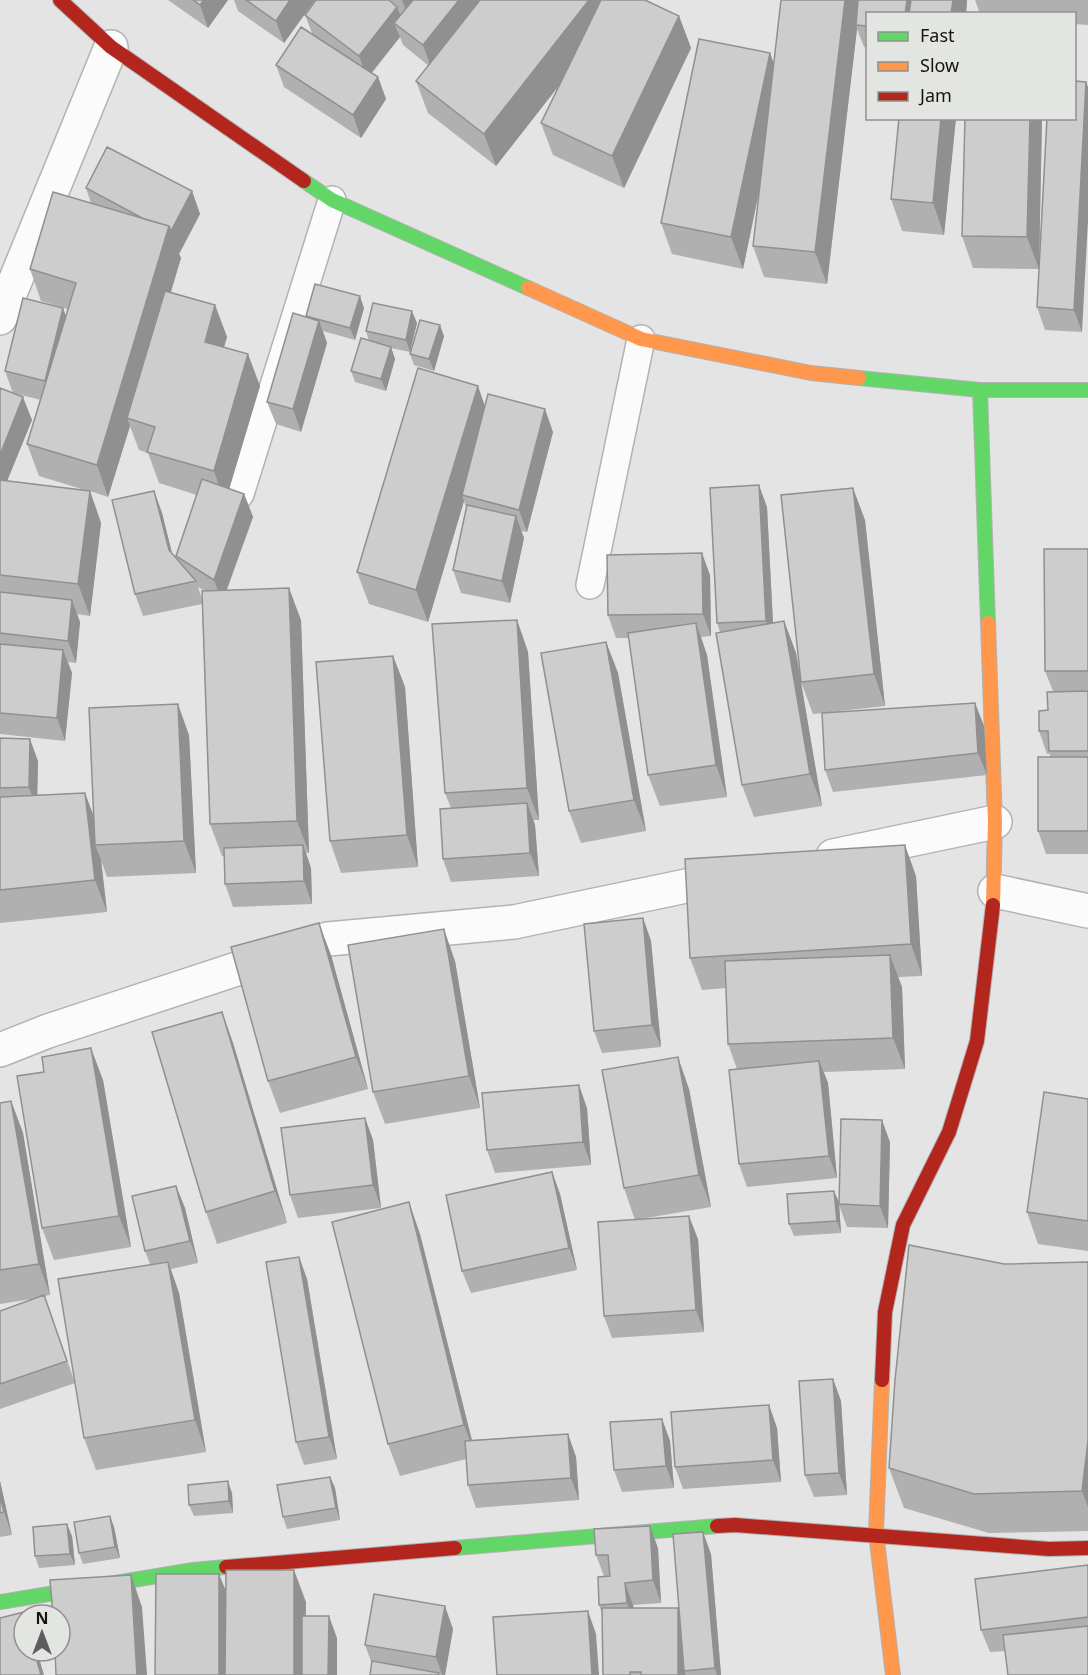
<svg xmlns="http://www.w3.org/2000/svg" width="1088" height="1675" viewBox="0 0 1088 1675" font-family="'Noto Sans',sans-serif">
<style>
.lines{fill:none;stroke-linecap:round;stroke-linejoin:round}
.lane-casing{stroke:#b2b2b2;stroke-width:30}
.street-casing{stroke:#b2b2b2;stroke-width:36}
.fast-casing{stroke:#b2b2b2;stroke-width:16}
.slow-casing{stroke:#b2b2b2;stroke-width:16}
.jam-casing{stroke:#b2b2b2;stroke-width:16}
.lane{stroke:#fbfbfb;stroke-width:27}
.street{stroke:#fbfbfb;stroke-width:33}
.fast{stroke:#63d668;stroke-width:14}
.slow{stroke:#ff974d;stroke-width:14}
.jam{stroke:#b3261e;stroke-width:14}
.wall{fill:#afb0af;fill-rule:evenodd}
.shaded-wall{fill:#8f908f}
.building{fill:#cccdcc;stroke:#8f908f;stroke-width:1.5}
</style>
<rect width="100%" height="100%" fill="#e3e4e3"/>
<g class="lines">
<defs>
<path id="lane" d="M240 494 332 200
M590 585 641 339"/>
<path id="street" d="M0 318 111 47
M833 856 995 822
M995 891 1088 911
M0 1050 48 1031 328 939 514 922 729 877"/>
<path id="fast" d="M304 181 332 200 528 288
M859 378 980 390H1088
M980 390 988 623
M455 1548 717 1526
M0 1602 193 1570 226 1567"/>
<path id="slow" d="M528 288 641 339 811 373 859 378
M988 623 995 822 993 905
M882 1380 876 1533 893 1675"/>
<path id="jam" d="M60 0 111 47 304 181
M882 1380 885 1312 903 1225 949 1132 977 1041 993 905
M717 1526 735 1525 1049 1549 1088 1548
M226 1567 455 1548"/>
</defs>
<!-- lane casing -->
<use href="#lane" class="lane-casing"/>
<!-- street casing -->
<use href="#street" class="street-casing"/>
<!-- fast casing -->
<use href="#fast" class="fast-casing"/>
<!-- slow casing -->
<use href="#slow" class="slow-casing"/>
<!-- jam casing -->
<use href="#jam" class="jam-casing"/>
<!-- lane -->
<use href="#lane" class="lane"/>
<!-- street -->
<use href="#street" class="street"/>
<!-- fast -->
<use href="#fast" class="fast"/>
<!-- slow -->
<use href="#slow" class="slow"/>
<!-- jam -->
<use href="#jam" class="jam"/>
</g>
<!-- wall -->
<path class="wall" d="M168 0H228L208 28Z
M234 0H315L284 43 238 11Z
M316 0H645L679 16 691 48 624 188 553 155 541 123 561 83 496 166 428 113 416 81 429 66 403 45 400 37 372 73 378 77 386 99 361 138 284 87 276 65 312 33 305 15Z
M781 0H967L966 14H867V48L864 47 857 29 827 284 764 277 753 246 759 192 743 269 672 254 661 223 770 53 774 64Z
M975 0H1088V25L1074 24V14H980Z
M956 118 944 235 902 231 891 199Z
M965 118H1042L1039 265 1047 118 1082 332 1045 330 1037 307 1039 269 973 268 962 236Z
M86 188 192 191 200 214 179 254 181 258 171 292 215 305 227 337 224 347 260 386 229 489 244 494 253 517 227 590 301 620 309 853H306L311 868 312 904 233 907 225 884 224 856H222L210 824 202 604 143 616 135 594 154 491 162 513 172 554 178 561 176 556 197 495 159 483 148 453 139 450 130 426 108 497 90 491 101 523 90 616 77 614 80 622 76 663 68 662 72 673 65 741 0 734V388L32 420 7 481 88 491 39 476 27 444 41 400 13 393 5 371 66 317 68 309 41 301 30 269 91 203ZM198 587 205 591 202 599Z
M364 308 355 340 323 331 327 343 301 432 276 424 267 402 306 317V316Z
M417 323 410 351 444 336 434 371 414 365 410 354V352L391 348 395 359 386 391 355 382 351 371 369 341 366 331Z
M485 407 553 432 527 532 521 531 524 538 510 603 461 593 453 570 466 508 464 501 428 622 369 604 357 572Z
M767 507 773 623 784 621 796 653 822 806 754 817 742 785 720 632 717 623Z
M865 520 885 706 813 714 801 682Z
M1088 549V854H1046L1038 831 1050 757V754H1047L1039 731 1048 710 1053 691 1045 671Z
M710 575 711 636 701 637 707 655 727 797 660 806 648 775 629 638H616L608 615Z
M517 620 528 652 539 820H533L535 825 539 876 451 882 443 859 451 808 445 793Z
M606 642 618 673 646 831 581 843 569 811Z
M393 656 405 687 418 867 341 873 330 841Z
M975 703 984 726 987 775 833 792 825 770Z
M189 735 196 873 107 877 101 860 107 912 0 923V738L38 761 37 795 85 793 94 818Z
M916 876 922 976 898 977 902 987 905 1069 824 1072 828 1083 837 1178 747 1187 739 1164 737 1069 728 1044 726 988 702 990 690 958Z
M643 918 651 941 661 1047 602 1053 594 1031Z
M331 955 368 1089 280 1113 268 1081Z
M455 961 480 1108 385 1124 373 1092Z
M222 1012 233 1043 287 1223 217 1244 206 1212Z
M103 1080 131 1247 54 1260 42 1228Z
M689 1089 711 1207 640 1219 698 1239 704 1332 612 1338 604 1316 635 1220 624 1188Z
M1088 1099V1251L1038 1244 1027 1212Z
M11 1101 23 1133 50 1295 45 1296 75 1383 150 1264 145 1251 176 1186 185 1208 198 1263 171 1269 179 1293 206 1452 96 1470 84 1438 75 1383 0 1409V1311L38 1298 0 1304V1103Z
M587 1108 591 1165 495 1173 487 1150Z
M365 1118 373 1140 381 1208 298 1218 290 1195Z
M890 1142 888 1228 847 1227 839 1205 841 1233 794 1236 789 1224 839 1203Z
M552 1172 560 1194 577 1270 471 1293 462 1271Z
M420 1234 472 1440 568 1434 576 1457 579 1500 476 1508 468 1485 466 1459 400 1476 388 1444Z
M299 1257 307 1279 337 1459 304 1465 296 1442Z
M1088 1262V1531L989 1533 904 1508 889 1468 1004 1264Z
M833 1379 841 1401 847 1495 814 1497 805 1475Z
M769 1405 777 1428 781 1482 683 1489 675 1467Z
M662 1419 670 1441 674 1488 622 1492 614 1470Z
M330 1477 335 1488 340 1520 287 1529 283 1517Z
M0 1481 12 1535 0 1537Z
M232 1493 233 1513 194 1516 189 1505Z
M114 1527 120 1558 83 1564 79 1553Z
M72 1536 75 1565 39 1568 35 1556Z
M658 1548 661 1603 633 1605 634 1608 680 1614 711 1554 721 1675H603L602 1613 599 1605 604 1576 596 1555Z
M1088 1565V1675L1005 1651 990 1652 981 1630Z
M453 1629 445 1675H370L372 1664 365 1645Z"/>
<!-- shaded-wall -->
<path class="shaded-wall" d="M204 0H228L208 28 200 5Z
M290 0H315L284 43 276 21Z
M402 0H433L412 27Z
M459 0H485L431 67 423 45Z
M589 0H618L621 6 496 166 484 134Z
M845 0H861L856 25 857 29 827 284 815 252Z
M907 0H917L916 14H905Z
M953 0H967L966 14H951Z
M397 7 406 29 394 23 400 37 367 78 359 56Z
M679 16 691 48 624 188 612 156Z
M770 53 781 85 743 269 731 237Z
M378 77 386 99 361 138 353 115Z
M1086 82 1088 87V221L1082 332 1074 310Z
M941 118H956L944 235 933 203Z
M1030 118H1042L1039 269 1027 237Z
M192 191 200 214 179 254 181 258 132 420 127 418 130 426 108 497 97 465 169 226Z
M360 296 364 308 355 340 350 328Z
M215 305 227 337 216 373 205 342Z
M63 308 71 330 53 404 45 381Z
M412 311 417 323 410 352 406 340Z
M319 321 327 343 301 432 293 409Z
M440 325 444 336 434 371 429 359Z
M391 347 395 359 386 391 381 379Z
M248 354 260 386 225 503 214 471Z
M478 386 489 418 462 495 464 501 428 622 416 590Z
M23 397 32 420 3 491 0 483V455Z
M545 409 553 432 527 532 519 510Z
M759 485 767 507 774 643 766 621Z
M853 488 865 520 885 706 874 674Z
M90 491 101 523 90 616 78 584Z
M154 491 162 513 177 573 169 550Z
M244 494 253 517 222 602 214 580Z
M516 516 524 538 510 603 502 581Z
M702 553 710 575 711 636 703 614Z
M289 588 301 620 309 853 297 821Z
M72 600 80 622 76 663 68 641Z
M517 620 528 652 539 820 527 788Z
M784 621 796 653 822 806 810 774Z
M696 623 707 655 727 797 716 765Z
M606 642 618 673 646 831 634 800Z
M63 650 72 673 65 741 57 718Z
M393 656 405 687 418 867 407 835Z
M975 703 984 726 987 775 978 753Z
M178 704 189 735 196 873 184 841Z
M30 739 38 761 37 809 29 787Z
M85 793 97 825 95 845 101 860 107 912 95 880Z
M527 803 535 825 539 876 530 853Z
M303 845 311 868 312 904 304 881Z
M905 845 916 876 922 976 911 944Z
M643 918 651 941 661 1047 652 1025Z
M319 923 331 955 368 1089 356 1057Z
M444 929 455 961 480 1108 469 1076Z
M890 955 902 987 905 1069 893 1038Z
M222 1012 233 1043 287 1223 275 1191Z
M91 1048 103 1080 131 1247 119 1216Z
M678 1057 689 1089 711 1207 699 1175Z
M819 1061 828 1083 837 1178 829 1156Z
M579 1085 587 1108 591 1165 583 1142Z
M11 1101 23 1133 50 1295 39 1264Z
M365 1118 373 1140 381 1208 373 1185Z
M882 1120 890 1142 888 1228 880 1206Z
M552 1172 560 1194 577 1270 569 1248Z
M176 1186 185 1208 198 1263 190 1241Z
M834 1191 839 1202 841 1233 837 1221Z
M409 1202 420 1234 476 1457 464 1425Z
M689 1216 698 1239 704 1332 696 1310Z
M299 1257 307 1279 337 1459 329 1437Z
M168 1262 179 1293 206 1452 195 1420Z
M833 1379 841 1401 847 1495 839 1473Z
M769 1405 777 1428 781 1482 773 1460Z
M662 1419 670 1441 674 1488 666 1466Z
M568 1434 576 1457 579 1500 571 1478Z
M1088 1440V1507L1082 1491Z
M330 1477 335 1488 340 1520 336 1508Z
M0 1481 12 1535 4 1512 0 1496Z
M228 1481 232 1493 233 1513 229 1501Z
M110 1516 114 1527 120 1558 115 1547Z
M67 1524 72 1536 75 1565 70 1554Z
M650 1526 658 1548 661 1603 653 1580Z
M703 1532 711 1554 721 1675H717L715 1668Z
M294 1570 306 1602 305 1675H294Z
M219 1574 228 1596 227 1675H219Z
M131 1575 142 1607 147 1675H137Z
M625 1583 633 1605 635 1625 627 1603Z
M445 1606 453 1629 445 1675H442L436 1657Z
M678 1608 686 1631 684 1671 686 1675H678Z
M588 1611 596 1634 599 1675H592Z
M329 1616 337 1638V1675H328Z
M34 1651H37L44 1675H41Z"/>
<!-- building -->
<path class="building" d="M193 0H204L200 5Z
M246 0H290L276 21Z
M316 0H389L397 7 359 56 305 15Z
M413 0H459L423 45 394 23Z
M480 0H589L484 134 416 81Z
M601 0H645L679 16 612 156 541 123Z
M781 0H845L815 252 753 246Z
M858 0H907L905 14H867V26L856 25Z
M911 0H953L951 14H909Z
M301 27 378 77 353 115 276 65Z
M699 39 770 53 731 237 661 223Z
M1074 81 1086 82 1074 310 1037 307 1047 118H1074Z
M899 118H941L933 203 891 199Z
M965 118H1030L1027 237 962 236Z
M107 147 192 191 171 231 169 226 144 219 86 188Z
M53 192 169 226 97 465 27 444 76 283 30 269Z
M315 284 360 296 350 328 306 316Z
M165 291 215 305 205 342 248 354 214 471 147 452 155 427 127 418Z
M23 298 63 308 45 381 5 371Z
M373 303 412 311 406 340 366 331Z
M293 313 319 321 293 409 267 402Z
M420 320 440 325 429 359 410 354Z
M361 338 391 347 381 379 351 371Z
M418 368 478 386 416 590 357 572Z
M0 388 23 397 0 455Z
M488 394 545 409 519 510 462 495Z
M202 479 244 494 214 580 176 556Z
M0 480 90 491 78 584 0 575Z
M759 485 766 621 717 623 710 488Z
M853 488 874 674 801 682 781 495Z
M154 491 169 550 196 581 135 594 112 500Z
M467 505 516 516 502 581 453 570Z
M1044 549H1088V671H1045Z
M702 553 703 614 608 615 607 555Z
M289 588 297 821 210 824 202 591Z
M0 592 72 600 68 641 0 633Z
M517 620 527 788 445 793 432 624Z
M784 621 810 774 742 785 716 633Z
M696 623 716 765 648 775 628 633Z
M606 642 634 800 569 811 541 653Z
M0 644 63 650 57 718 0 713Z
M393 656 407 835 330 841 316 662Z
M1088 691V751H1049L1048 731H1039V711L1048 710 1047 692Z
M975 703 978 753 825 770 822 713Z
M178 704 184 841 95 845 89 708Z
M0 738 30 739 29 787 0 788Z
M1038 757H1088V831H1038Z
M85 793 95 880 0 890V797Z
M527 803 530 853 443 859 440 809Z
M303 845 304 881 225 884 224 848Z
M905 845 911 944 690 958 685 859Z
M643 918 652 1025 594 1031 584 924Z
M319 923 356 1057 268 1081 231 947Z
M444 929 469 1076 373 1092 348 945Z
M890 955 893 1038 728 1044 725 961Z
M222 1012 275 1191 206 1212 152 1032Z
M91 1048 119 1216 42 1228 17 1076 44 1072 42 1057Z
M678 1057 699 1175 624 1188 602 1070Z
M819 1061 829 1156 739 1164 729 1070Z
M579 1085 583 1142 487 1150 482 1093Z
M1044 1092 1088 1099V1221L1027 1212Z
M11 1101 39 1264 0 1270V1103Z
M365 1118 373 1185 290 1195 281 1128Z
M841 1119 882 1120 880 1206 839 1204Z
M552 1172 569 1248 462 1271 446 1195Z
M176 1186 190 1241 145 1251 132 1196Z
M834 1191 837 1221 789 1224 787 1194Z
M409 1202 464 1425 388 1444 332 1222Z
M689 1216 696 1310 604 1316 598 1222Z
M909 1245 1004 1264 1088 1262V1440L1082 1491 974 1494 889 1468 895 1380Z
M299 1257 329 1437 296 1442 266 1262Z
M168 1262 195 1420 84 1438 58 1279Z
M44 1295 67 1361 0 1384V1311Z
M833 1379 839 1473 805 1475 799 1381Z
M769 1405 773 1460 675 1467 671 1412Z
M662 1419 666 1466 614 1470 610 1422Z
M568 1434 571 1478 468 1485 465 1441Z
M330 1477 336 1508 283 1517 277 1485Z
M228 1481 229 1501 189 1505 188 1485Z
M0 1496 4 1512 0 1513Z
M110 1516 115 1547 79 1553 74 1522Z
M67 1524 70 1554 35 1556 33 1527Z
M650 1526 653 1580 625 1583 627 1603 599 1605 598 1577 610 1576 608 1555H596L594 1529Z
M703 1532 715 1668 684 1671 673 1534Z
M1088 1565V1617L981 1630 975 1579Z
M226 1570H294V1675H225Z
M156 1574H219V1675H155Z
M131 1575 137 1675H56L55 1651H60V1615H53L50 1580Z
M374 1594 445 1606 436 1657 365 1645Z
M602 1608H678V1675H641V1672H630V1675H603Z
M588 1611 592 1675H497L493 1617Z
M24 1612 25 1615 24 1651H34L41 1675H0V1618Z
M302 1616H329L328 1675H302Z
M1088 1626V1675H1008L1003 1635Z
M372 1661 439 1673 438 1675H370Z"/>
<!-- legend -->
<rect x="866" y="12" width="210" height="108" fill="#e3e5e2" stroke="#90918f" stroke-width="1.5"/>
<rect x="878" y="32" width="30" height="9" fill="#63d668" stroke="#90918f" stroke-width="1.5"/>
<text x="920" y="42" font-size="18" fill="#141413">Fast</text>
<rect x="878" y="62" width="30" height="9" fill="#ff974d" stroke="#90918f" stroke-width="1.5"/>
<text x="920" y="72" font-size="18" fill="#141413">Slow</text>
<rect x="878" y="92" width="30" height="9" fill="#b3261e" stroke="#90918f" stroke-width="1.5"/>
<text x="920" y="102" font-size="18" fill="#141413">Jam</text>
<!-- north arrow -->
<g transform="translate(42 1633)"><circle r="28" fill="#e3e5e2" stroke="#90918f" stroke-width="1.5"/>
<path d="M0-4.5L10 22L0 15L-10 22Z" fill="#5c5d5c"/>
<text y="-9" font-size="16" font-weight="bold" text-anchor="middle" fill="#141413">N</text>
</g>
</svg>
